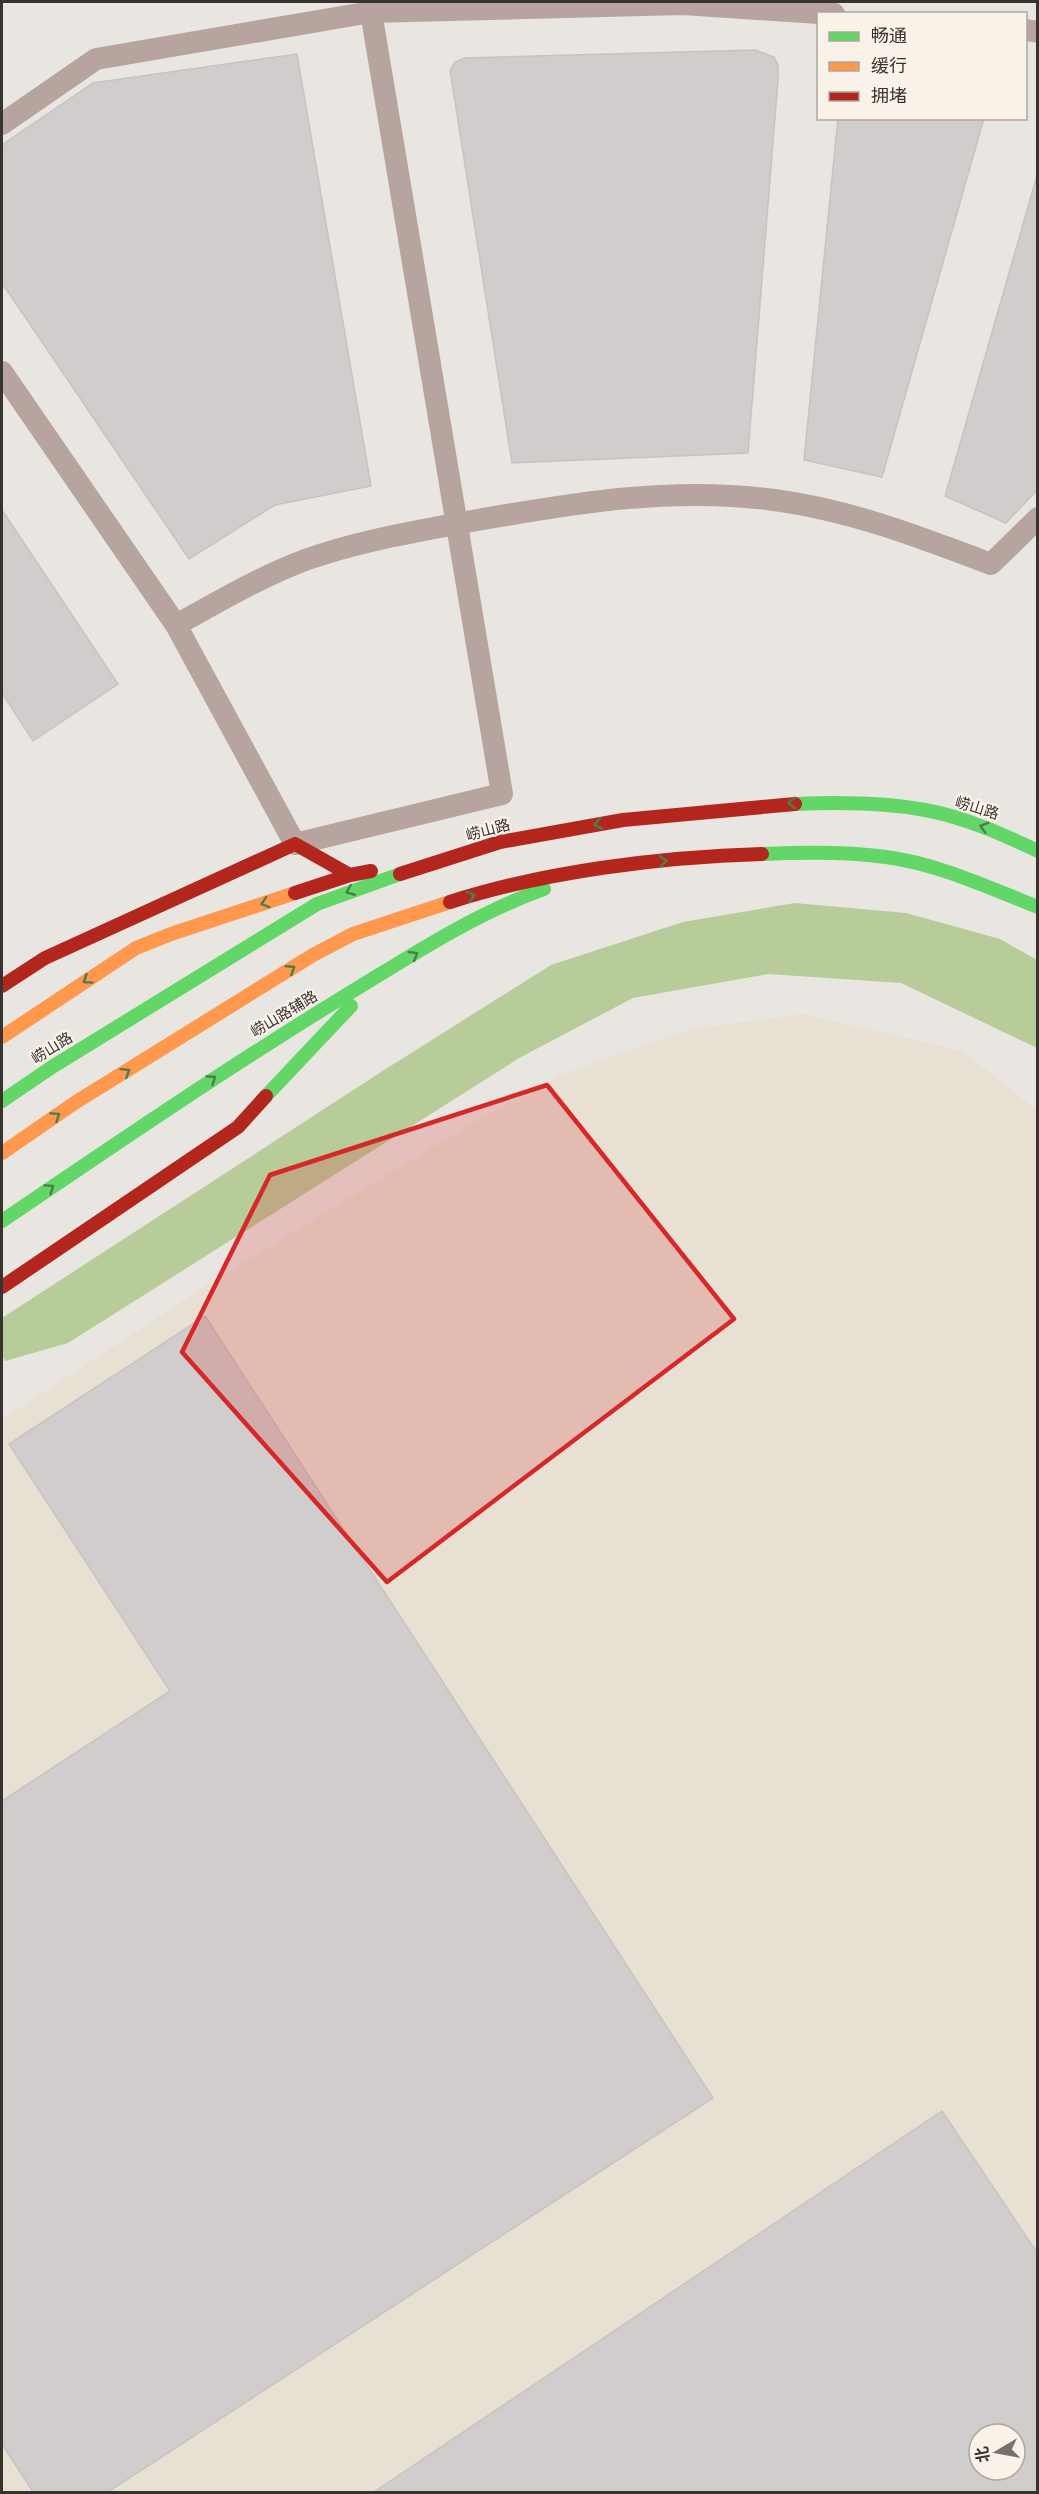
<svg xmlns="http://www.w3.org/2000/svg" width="1039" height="2494" viewBox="0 0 1039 2494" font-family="Raleway,'Noto Sans SC',sans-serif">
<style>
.industrial{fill:#e8e0d2;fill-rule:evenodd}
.forest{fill:#b8cc9a}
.building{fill:#d1cdcc;stroke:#c6c3c2;stroke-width:1.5;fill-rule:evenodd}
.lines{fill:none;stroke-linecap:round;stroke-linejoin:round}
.lane{stroke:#b8a49f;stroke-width:22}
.fast{stroke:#63d668;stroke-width:14}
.slow{stroke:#ff974d;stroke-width:14}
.jam{stroke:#b3261e;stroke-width:14}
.oneway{stroke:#4b7d49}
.marked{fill:#d62828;fill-opacity:0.2;stroke:#d62828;stroke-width:4.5;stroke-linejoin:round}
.labels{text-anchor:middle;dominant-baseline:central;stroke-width:4.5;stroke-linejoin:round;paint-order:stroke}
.street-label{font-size:15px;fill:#373430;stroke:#faf2e9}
</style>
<rect width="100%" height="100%" fill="#e9e5e0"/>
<!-- industrial -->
<path class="industrial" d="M803 1014 962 1051 1037 1110V2492H2V1420L205 1286 469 1125 565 1073 692 1029ZM979 2434H1015V2470H979Z"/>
<!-- forest -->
<path class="forest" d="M795 903 906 913 1000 939 1037 960V1048L901 983 768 974 633 998 521 1057 68 1343 5 1361 2 1355V1318L381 1072 551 965 683 922Z"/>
<!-- building -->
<path class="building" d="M755 50 774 57 778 65V80L748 453 512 463 450 70 455 62 465 58Z
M297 54 371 486 275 505 189 559 2 283V145L93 83Z
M838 118H984L882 477 804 460Z
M1038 172V489L1006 523 945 496Z
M2 510 118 684 33 741 2 693Z
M205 1316 713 2098 108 2492H33L2 2444V1801L170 1691 9 1444Z
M942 2111 1038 2254V2492H374ZM979 2434H1015V2470H979Z"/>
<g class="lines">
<!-- lane -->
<path class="lane" d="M1026 30 1038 32
M2 124 96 59 371 12 683 4 834 14
M2 372 176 625 295 844 502 794 371 12
M176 625C218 602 260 577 305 560 361 540 419 531 477 520 575 503 674 486 774 500 850 510 920 537 991 564L1038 518"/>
<!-- fast -->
<path class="fast" d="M795 804C839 802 882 802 925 810 964 817 1002 834 1038 851
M762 854C803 852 845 851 886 857 939 864 989 888 1038 907
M266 1096 351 1006
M2 1101 52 1067 317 904 400 874
M2 1221C117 1143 230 1066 348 994 412 955 474 914 544 889"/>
<!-- slow -->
<path class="slow" d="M2 1037 136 948 171 934 295 893
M2 1153 76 1102 313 955 353 934 450 902"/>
<!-- jam -->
<path class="jam" d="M400 874 500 842 623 820 795 804
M295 893 350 875 371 871
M450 902C546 871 662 857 762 854
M2 986 45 958 295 844 350 875
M2 1287 238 1127 266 1096"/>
</g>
<!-- one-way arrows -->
<defs><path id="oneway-chevron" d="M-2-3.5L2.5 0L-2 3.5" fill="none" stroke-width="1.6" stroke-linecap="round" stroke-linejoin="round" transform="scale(1.5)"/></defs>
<g class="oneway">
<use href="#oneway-chevron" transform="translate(792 803) rotate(178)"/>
<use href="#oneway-chevron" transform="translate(598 824) rotate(171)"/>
<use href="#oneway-chevron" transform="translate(984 827) rotate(-164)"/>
<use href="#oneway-chevron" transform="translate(663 861) rotate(-6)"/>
<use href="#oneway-chevron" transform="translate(350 891) rotate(158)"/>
<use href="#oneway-chevron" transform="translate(471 896) rotate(-16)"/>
<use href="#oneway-chevron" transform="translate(265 903) rotate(162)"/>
<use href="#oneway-chevron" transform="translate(414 955) rotate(-31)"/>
<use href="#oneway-chevron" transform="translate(291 969) rotate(-32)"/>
<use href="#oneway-chevron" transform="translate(87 980) rotate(146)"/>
<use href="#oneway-chevron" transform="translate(126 1072) rotate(-32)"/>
<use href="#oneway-chevron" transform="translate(212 1079) rotate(-34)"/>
<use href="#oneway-chevron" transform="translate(56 1116) rotate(-34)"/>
<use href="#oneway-chevron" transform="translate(50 1188) rotate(-34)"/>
</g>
<!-- marked area -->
<path class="marked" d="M547 1085 734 1319 387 1582 182 1352 270 1175Z"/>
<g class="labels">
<!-- street labels -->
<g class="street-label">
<text transform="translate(977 808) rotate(17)">崂山路</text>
<text transform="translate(488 830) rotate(-15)">崂山路</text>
<text transform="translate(284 1014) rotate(-31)">崂山路辅路</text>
<text transform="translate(52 1048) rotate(-32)">崂山路</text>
</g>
</g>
<!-- border -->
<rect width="1039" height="2494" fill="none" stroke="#373430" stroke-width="6"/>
<!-- legend -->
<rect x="817" y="12" width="210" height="108" fill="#faf2e9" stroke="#aca69f" stroke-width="1.5"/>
<rect x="829" y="32" width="30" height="9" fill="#63d668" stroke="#aca69f" stroke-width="1.5"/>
<text x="871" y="42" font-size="18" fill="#373430">畅通</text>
<rect x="829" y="62" width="30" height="9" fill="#ff974d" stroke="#aca69f" stroke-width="1.5"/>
<text x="871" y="72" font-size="18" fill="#373430">缓行</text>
<rect x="829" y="92" width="30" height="9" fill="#b3261e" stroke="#aca69f" stroke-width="1.5"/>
<text x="871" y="102" font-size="18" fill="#373430">拥堵</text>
<!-- north arrow -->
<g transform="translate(997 2452) rotate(260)"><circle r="28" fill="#faf2e9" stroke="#aca69f" stroke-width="1.5"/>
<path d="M0-4.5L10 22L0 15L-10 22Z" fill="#75726e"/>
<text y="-9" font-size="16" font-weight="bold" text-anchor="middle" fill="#373430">北</text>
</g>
</svg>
